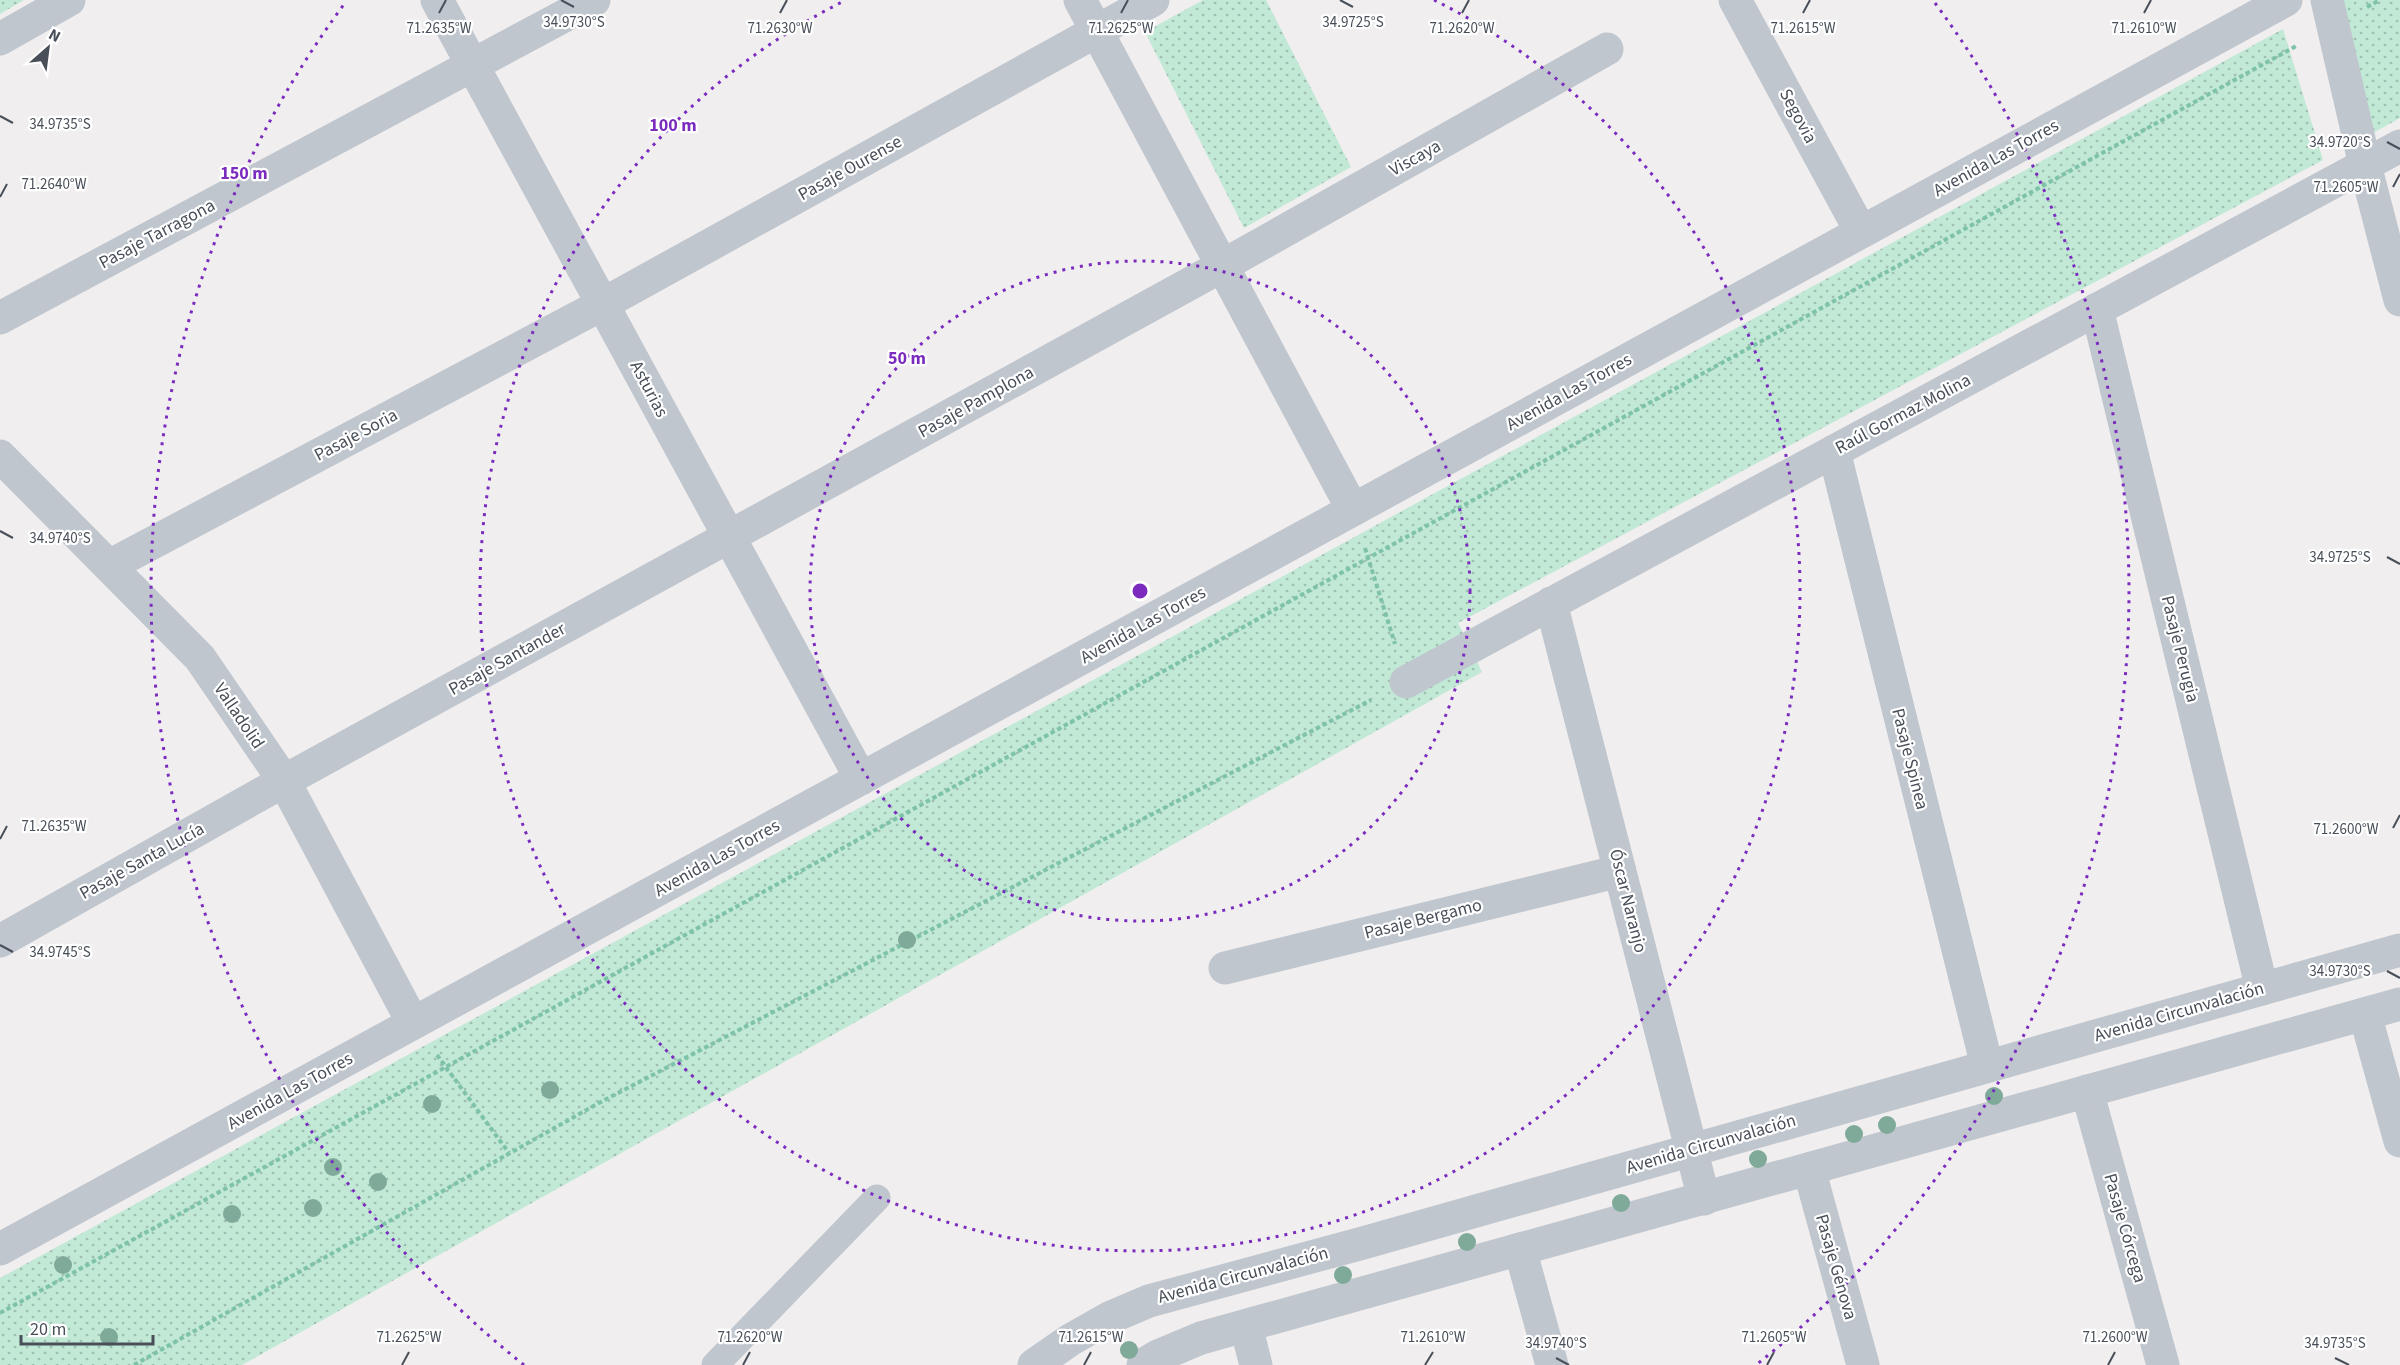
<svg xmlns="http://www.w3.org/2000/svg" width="2400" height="1365" viewBox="0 0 2400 1365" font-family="'Source Sans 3',sans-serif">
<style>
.grass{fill:url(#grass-dots)}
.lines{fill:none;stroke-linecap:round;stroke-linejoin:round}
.path{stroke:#7ec2aa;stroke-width:4;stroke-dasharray:4.5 3;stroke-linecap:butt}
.service{stroke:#c0c6ce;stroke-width:27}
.minor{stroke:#c0c6ce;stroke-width:33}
.tertiary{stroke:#c0c6ce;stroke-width:33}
.tree{fill:#7fa999}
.ticks{fill:none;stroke:#484f59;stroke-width:2}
.ring{fill:none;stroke:#7b2cbf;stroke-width:3;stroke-dasharray:3 6}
.labels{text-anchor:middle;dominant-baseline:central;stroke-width:4.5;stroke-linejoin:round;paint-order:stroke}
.street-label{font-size:18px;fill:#484f59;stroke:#fff}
.ticks-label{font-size:15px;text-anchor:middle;fill:#484f59;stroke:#fff;stroke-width:4.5;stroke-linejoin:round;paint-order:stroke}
.centre{fill:#7b2cbf;stroke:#fff;stroke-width:3}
.ring-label{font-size:18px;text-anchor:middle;font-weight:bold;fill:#7b2cbf;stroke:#fff;stroke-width:4.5;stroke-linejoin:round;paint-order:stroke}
</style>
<defs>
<pattern id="grass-dots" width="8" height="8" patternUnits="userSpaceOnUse" patternTransform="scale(1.5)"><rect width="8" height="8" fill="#c1e9d6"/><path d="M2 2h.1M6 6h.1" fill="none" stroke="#9fbfb1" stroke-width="1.8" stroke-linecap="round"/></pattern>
</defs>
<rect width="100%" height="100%" fill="#f0eeee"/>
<!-- grass -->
<path class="grass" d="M0 0H24L0 14Z
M1203 0H1266L1351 167 1244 228 1145 32Z
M2343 0H2400V118L2373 133Z
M2283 29 2323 160 1458 623 1482 672 242 1365H0V1278Z"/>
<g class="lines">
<!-- path -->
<path class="path" d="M2367 7 2380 0
M1365 548 1395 644
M437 1055 509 1153
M0 1313 2298 45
M134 1365 597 1104 1371 700"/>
<!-- service -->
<path class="service" d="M715 1365 877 1198"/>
<!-- minor -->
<path class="minor" d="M437 0 861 779
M1080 0 1353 510
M1735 0 1861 232
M2327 0 2365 165 2400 300
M0 39 69 0
M2097 309 2262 989
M0 318 594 0
M1834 451 1987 1066
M0 456 200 658 284 781 413 1023
M109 566 603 304 1153 0
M1551 603 1704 1199
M1406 682 2400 146
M0 941 284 781 1222 266 1607 49
M1225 968 1620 871
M2365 1014 2400 1141
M2087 1091 2163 1365
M1809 1169 1863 1365
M0 1249 2286 0
M1520 1249 1552 1365
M1246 1326 1256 1365"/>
<!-- tertiary -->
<path class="tertiary" d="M1034 1365 1070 1340 1109 1318 1149 1301 1363 1243 2400 950
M1143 1365 1158 1356 1201 1338 2400 1004"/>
</g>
<!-- trees -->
<g class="tree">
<circle cx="907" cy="940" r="9"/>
<circle cx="550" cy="1090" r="9"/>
<circle cx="1994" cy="1096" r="9"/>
<circle cx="432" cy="1104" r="9"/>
<circle cx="1887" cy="1125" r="9"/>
<circle cx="1854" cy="1134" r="9"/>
<circle cx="1758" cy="1159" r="9"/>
<circle cx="333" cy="1167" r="9"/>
<circle cx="378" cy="1182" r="9"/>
<circle cx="1621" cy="1203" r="9"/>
<circle cx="313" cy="1208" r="9"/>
<circle cx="232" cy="1214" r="9"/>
<circle cx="1467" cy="1242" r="9"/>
<circle cx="63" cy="1265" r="9"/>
<circle cx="1343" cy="1275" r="9"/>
<circle cx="109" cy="1337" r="9"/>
<circle cx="1129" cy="1350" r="9"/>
</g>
<!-- ticks -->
<path class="ticks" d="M561 0 574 7M1340 0 1353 7M439 13 446 0M780 13 787 0M1121 13 1128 0M1462 13 1469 0M1803 13 1810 0M2144 13 2151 0M0 116 13 123M2387 142 2400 149M2393 187 2400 174M0 197 7 184M0 531 13 538M2387 557 2400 564M2393 828 2400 815M0 839 7 826M0 945 13 952M2387 971 2400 978M1556 1358 1569 1365M2335 1358 2349 1365M402 1365 409 1352M743 1365 750 1352M1084 1365 1091 1352M1425 1365 1433 1352M1767 1365 1774 1352M2108 1365 2115 1352"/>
<!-- distance rings -->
<g class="ring">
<circle cx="1140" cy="591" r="330"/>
<path d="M1434 0A660 660 0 1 1 846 0"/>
<path d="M524 1365A989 989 0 0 1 345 3M1935 3A989 989 0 0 1 1756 1365"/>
</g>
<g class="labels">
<!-- street labels -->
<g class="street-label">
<text transform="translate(1798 116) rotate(62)">Segovia</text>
<text transform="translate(1415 158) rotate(-29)">Viscaya</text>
<text transform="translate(1996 158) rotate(-29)">Avenida Las Torres</text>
<text transform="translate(850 168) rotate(-29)">Pasaje Ourense</text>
<text transform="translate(157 234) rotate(-28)">Pasaje Tarragona</text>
<text transform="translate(649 389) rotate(62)">Asturias</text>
<text transform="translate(1569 392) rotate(-29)">Avenida Las Torres</text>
<text transform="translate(976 402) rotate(-29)">Pasaje Pamplona</text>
<text transform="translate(1903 414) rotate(-28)">Raúl Gormaz Molina</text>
<text transform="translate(356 435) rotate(-28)">Pasaje Soria</text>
<text transform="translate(1143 625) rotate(-29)">Avenida Las Torres</text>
<text transform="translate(2180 649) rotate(76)">Pasaje Perugia</text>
<text transform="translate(507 659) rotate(-29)">Pasaje Santander</text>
<text transform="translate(239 716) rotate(56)">Valladolid</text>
<text transform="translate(1910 759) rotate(76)">Pasaje Spinea</text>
<text transform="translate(717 858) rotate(-29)">Avenida Las Torres</text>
<text transform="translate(142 861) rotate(-29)">Pasaje Santa Lucía</text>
<text transform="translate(1628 901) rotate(76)">Óscar Naranjo</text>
<text transform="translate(1423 919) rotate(-14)">Pasaje Bergamo</text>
<text transform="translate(2179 1012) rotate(-16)">Avenida Circunvalación</text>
<text transform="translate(290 1091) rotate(-29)">Avenida Las Torres</text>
<text transform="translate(1711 1144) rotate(-16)">Avenida Circunvalación</text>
<text transform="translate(2125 1228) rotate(74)">Pasaje Córcega</text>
<text transform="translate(1836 1267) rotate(74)">Pasaje Génova</text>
<text transform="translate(1243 1275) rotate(-15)">Avenida Circunvalación</text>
</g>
</g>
<g class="ticks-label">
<text x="574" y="27">34.9730°S</text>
<text x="1353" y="27">34.9725°S</text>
<text x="439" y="33">71.2635°W</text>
<text x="780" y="33">71.2630°W</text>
<text x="1121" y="33">71.2625°W</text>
<text x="1462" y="33">71.2620°W</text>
<text x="1803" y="33">71.2615°W</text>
<text x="2144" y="33">71.2610°W</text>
<text x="60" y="129">34.9735°S</text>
<text x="2340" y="147">34.9720°S</text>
<text x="54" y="189">71.2640°W</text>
<text x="2346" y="192">71.2605°W</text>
<text x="60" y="543">34.9740°S</text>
<text x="2340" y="562">34.9725°S</text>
<text x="54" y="831">71.2635°W</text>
<text x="2346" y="834">71.2600°W</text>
<text x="60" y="957">34.9745°S</text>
<text x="2340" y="976">34.9730°S</text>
<text x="409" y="1342">71.2625°W</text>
<text x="750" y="1342">71.2620°W</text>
<text x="1091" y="1342">71.2615°W</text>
<text x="1433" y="1342">71.2610°W</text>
<text x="1774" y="1342">71.2605°W</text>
<text x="2115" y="1342">71.2600°W</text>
<text x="1556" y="1348">34.9740°S</text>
<text x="2335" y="1348">34.9735°S</text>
</g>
<circle cx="1140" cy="591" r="9" class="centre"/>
<g class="ring-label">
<text x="673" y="131">100 m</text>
<text x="244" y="179">150 m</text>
<text x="907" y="364">50 m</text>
</g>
<!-- north arrow -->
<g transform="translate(48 48) rotate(28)" stroke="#ffffff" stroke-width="4.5" paint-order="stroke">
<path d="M0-4.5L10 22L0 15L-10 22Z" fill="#484f59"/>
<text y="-9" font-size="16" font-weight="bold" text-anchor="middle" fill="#484f59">N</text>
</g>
<!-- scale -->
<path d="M21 1335v9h132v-9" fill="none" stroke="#484f59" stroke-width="3"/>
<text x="30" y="1335" font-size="18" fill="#484f59" stroke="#ffffff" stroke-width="4.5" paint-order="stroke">20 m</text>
</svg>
